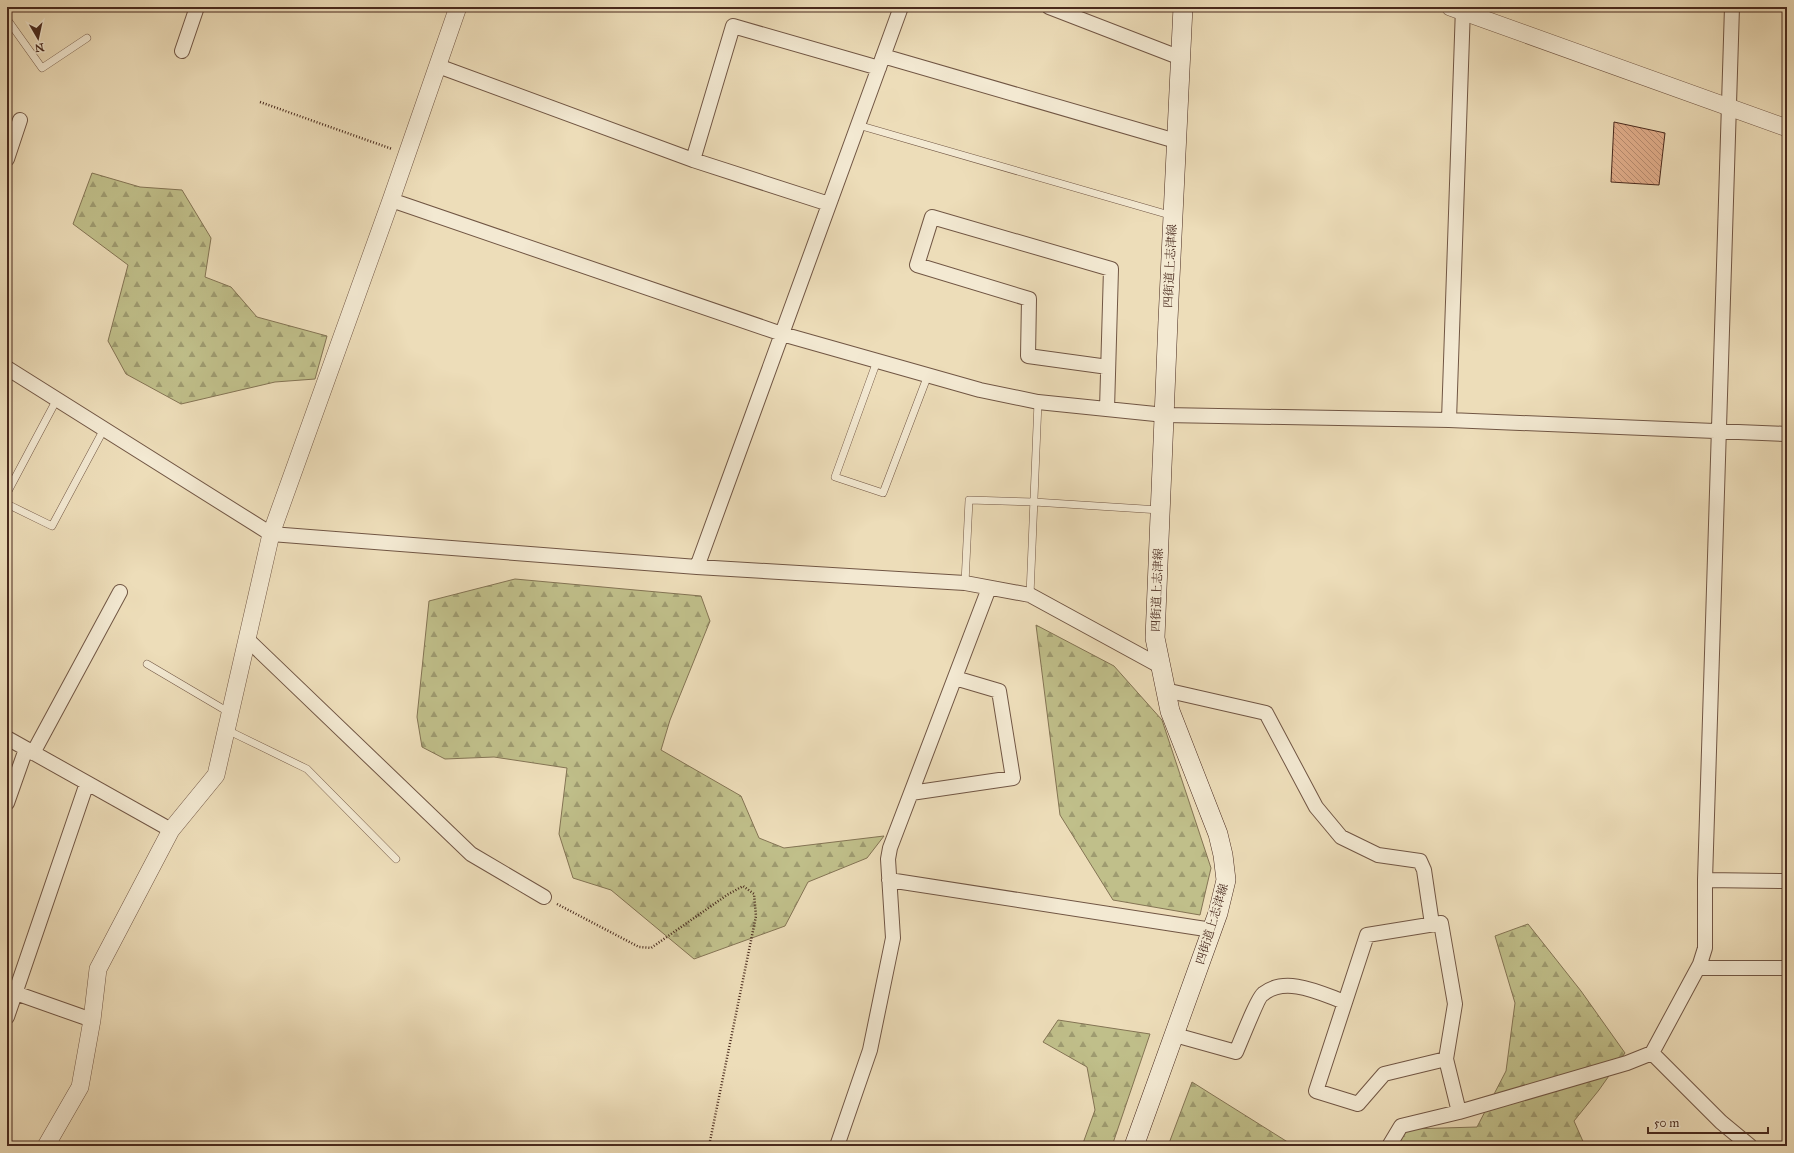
<svg xmlns="http://www.w3.org/2000/svg" width="1794" height="1153" viewBox="0 0 1794 1153" font-family="'IM FELL Great Primer','Noto Serif JP',serif">
<style>
.forest{fill:url(#forest-firs);stroke:#847454}
.building{fill:url(#building-back-hatch);stroke:#48291d}
.lines{fill:none;stroke-linecap:round;stroke-linejoin:round}
.service-casing{stroke:#715644;stroke-width:8}
.minor-casing{stroke:#715644;stroke-width:16}
.tertiary-casing{stroke:#715644;stroke-width:18}
.secondary-casing{stroke:#48291d;stroke-width:20}
.path{stroke:#48291d;stroke-width:2.5;stroke-dasharray:1 2;stroke-linecap:butt}
.service{stroke:#f3e9d2;stroke-width:7}
.minor{stroke:#f3e9d2;stroke-width:14}
.tertiary{stroke:#f3e9d2;stroke-width:17}
.secondary{stroke:#f3e9d2;stroke-width:19}
.labels{text-anchor:middle;dominant-baseline:central;stroke-width:3;stroke-linejoin:round;paint-order:stroke}
.street-label{font-size:12px;fill:#48291d;stroke:#f3e9d2}
</style>
<defs>
<pattern id="forest-firs" width="22" height="20" patternUnits="userSpaceOnUse"><rect width="22" height="20" fill="#c0bf8a"/><path d="M5 1l3.5 6h-7zM16 11l3.5 6h-7z" fill="#9e9b70"/></pattern>
<pattern id="building-back-hatch" width="6" height="6" patternUnits="userSpaceOnUse"><rect width="6" height="6" fill="#e2af8d"/><path d="M-1 5l2 2M0 0l6 6M5-1l2 2" fill="none" stroke="#b98e73"/></pattern>
</defs>
<rect width="100%" height="100%" fill="#edddb9"/>
<filter id="stains"><feTurbulence type="fractalNoise" baseFrequency=".005" numOctaves="4"/><feColorMatrix values="0 0 0 0 .2 0 0 0 0 .09 0 0 0 0 .02 0 0 0 .5 -.17"/></filter>
<radialGradient id="worn" r=".72"><stop offset=".6" stop-color="#630" stop-opacity="0"/><stop offset="1" stop-color="#630" stop-opacity=".3"/></radialGradient>
<!-- forest -->
<path class="forest" d="M92 173 140 187 182 190 211 238 205 277 231 287 257 317 327 336 315 379 275 382 181 404 126 374 108 341 128 265 73 224Z
M515 579 701 596 710 621 670 720 661 750 741 796 759 838 784 848 884 836 867 858 808 882 785 926 694 959 611 890 573 878 559 834 567 768 494 757 445 759 422 747 417 717 429 601Z
M1036 625 1114 666 1162 720 1211 868 1200 915 1113 900 1060 815Z
M1528 924 1581 991 1625 1053 1599 1090 1574 1121 1585 1146H1391L1408 1129 1477 1127 1506 1071 1515 1003 1495 936Z
M1058 1020 1150 1034 1112 1146H1082L1095 1110 1087 1067 1043 1042Z
M1192 1082 1294 1146H1168Z"/>
<!-- building -->
<path class="building" d="M1614 122 1665 133 1659 185 1611 182Z"/>
<g class="lines">
<defs>
<path id="service" d="M7 19 42 68 87 38
M858 125 1173 216
M877 361 835 477 883 493 928 375
M7 493 57 399
M7 504 52 526 104 429
M965 583 969 500 1034 502 1160 510
M1030 595 1038 402
M147 664 230 713
M227 730 307 769 396 859"/>
<path id="minor" d="M1049 7 1181 58
M182 51 197 7
M883 56 1176 141
M438 66 693 160 829 204
M7 159 20 120
M693 160 733 26 879 68
M391 200 782 334 980 390 1038 402 1165 415 1449 420 1787 434
M7 368 271 534 697 567 965 583 1030 595 1160 666
M1107 409 1111 269 932 217 917 265 1029 299 1028 356 1108 367
M1449 420 1463 7
M697 567 901 7
M247 639 471 854 544 897
M1165 690 1266 713 1316 807 1341 837 1378 855 1420 861 1424 870 1432 924
M7 738 171 830
M33 753 120 592
M911 793 1013 778 999 691 955 678
M7 803 26 749
M889 880 1212 930
M1705 880 1787 881
M1698 968H1787
M7 990 92 1020
M7 1017 87 783
M1175 1035 1236 1052C1240 1043 1258 997 1263 994 1286 975 1322 994 1345 1002
M1652 1053 1721 1122 1750 1146
M1446 1059 1384 1074 1358 1104 1316 1091 1367 935 1441 923 1455 1004 1446 1059 1459 1112
M837 1146 870 1050 893 938 888 859 890 848 989 588
M1389 1146 1401 1126 1459 1112 1627 1063 1652 1053 1700 964 1705 948V880L1732 7"/>
<path id="tertiary" d="M1450 7 1787 128
M46 1146 80 1087 92 1020 98 969 171 830 216 775 271 534 391 200 458 7"/>
<path id="secondary" d="M1134 1146 1218 913 1226 880 1223 855 1218 834 1170 711 1155 638 1168 320 1183 7"/>
</defs>
<!-- service casing -->
<use href="#service" class="service-casing"/>
<!-- minor casing -->
<use href="#minor" class="minor-casing"/>
<!-- tertiary casing -->
<use href="#tertiary" class="tertiary-casing"/>
<!-- secondary casing -->
<use href="#secondary" class="secondary-casing"/>
<!-- path -->
<path class="path" d="M260 102 392 149
M557 904 639 947 651 948 727 895 743 886 754 894 756 916 709 1146"/>
<!-- service -->
<use href="#service" class="service"/>
<!-- minor -->
<use href="#minor" class="minor"/>
<!-- tertiary -->
<use href="#tertiary" class="tertiary"/>
<!-- secondary -->
<use href="#secondary" class="secondary"/>
</g>
<g class="labels">
<!-- street labels -->
<g class="street-label">
<text transform="translate(1170 266) rotate(-87)">四街道上志津線</text>
<text transform="translate(1157 590) rotate(-88)">四街道上志津線</text>
<text transform="translate(1212 924) rotate(-73)">四街道上志津線</text>
</g>
</g>
<!-- margin -->
<rect width="1794" height="1153" fill="none" stroke="#edddb9" stroke-width="24"/>
<rect x="8" y="8" width="1778" height="1137" fill="none" stroke="#48291d" stroke-width="2"/>
<rect x="12" y="12" width="1770" height="1129" fill="none" stroke="#48291d"/>
<!-- north arrow -->
<g transform="translate(38 38) rotate(171)" stroke="#f3e9d2" stroke-width="3" paint-order="stroke">
<path d="M0-3L7 15L0 10L-7 15Z" fill="#48291d"/>
<text y="-6" font-size="11" font-weight="bold" text-anchor="middle" fill="#48291d">N</text>
</g>
<!-- scale -->
<path d="M1648 1127v6h120v-6" fill="none" stroke="#48291d" stroke-width="2"/>
<text x="1654" y="1127" font-size="12" fill="#48291d" stroke="#f3e9d2" stroke-width="3" paint-order="stroke">50 m</text>
<rect width="100%" height="100%" filter="url(#stains)"/>
<rect width="100%" height="100%" fill="url(#worn)"/>
</svg>
